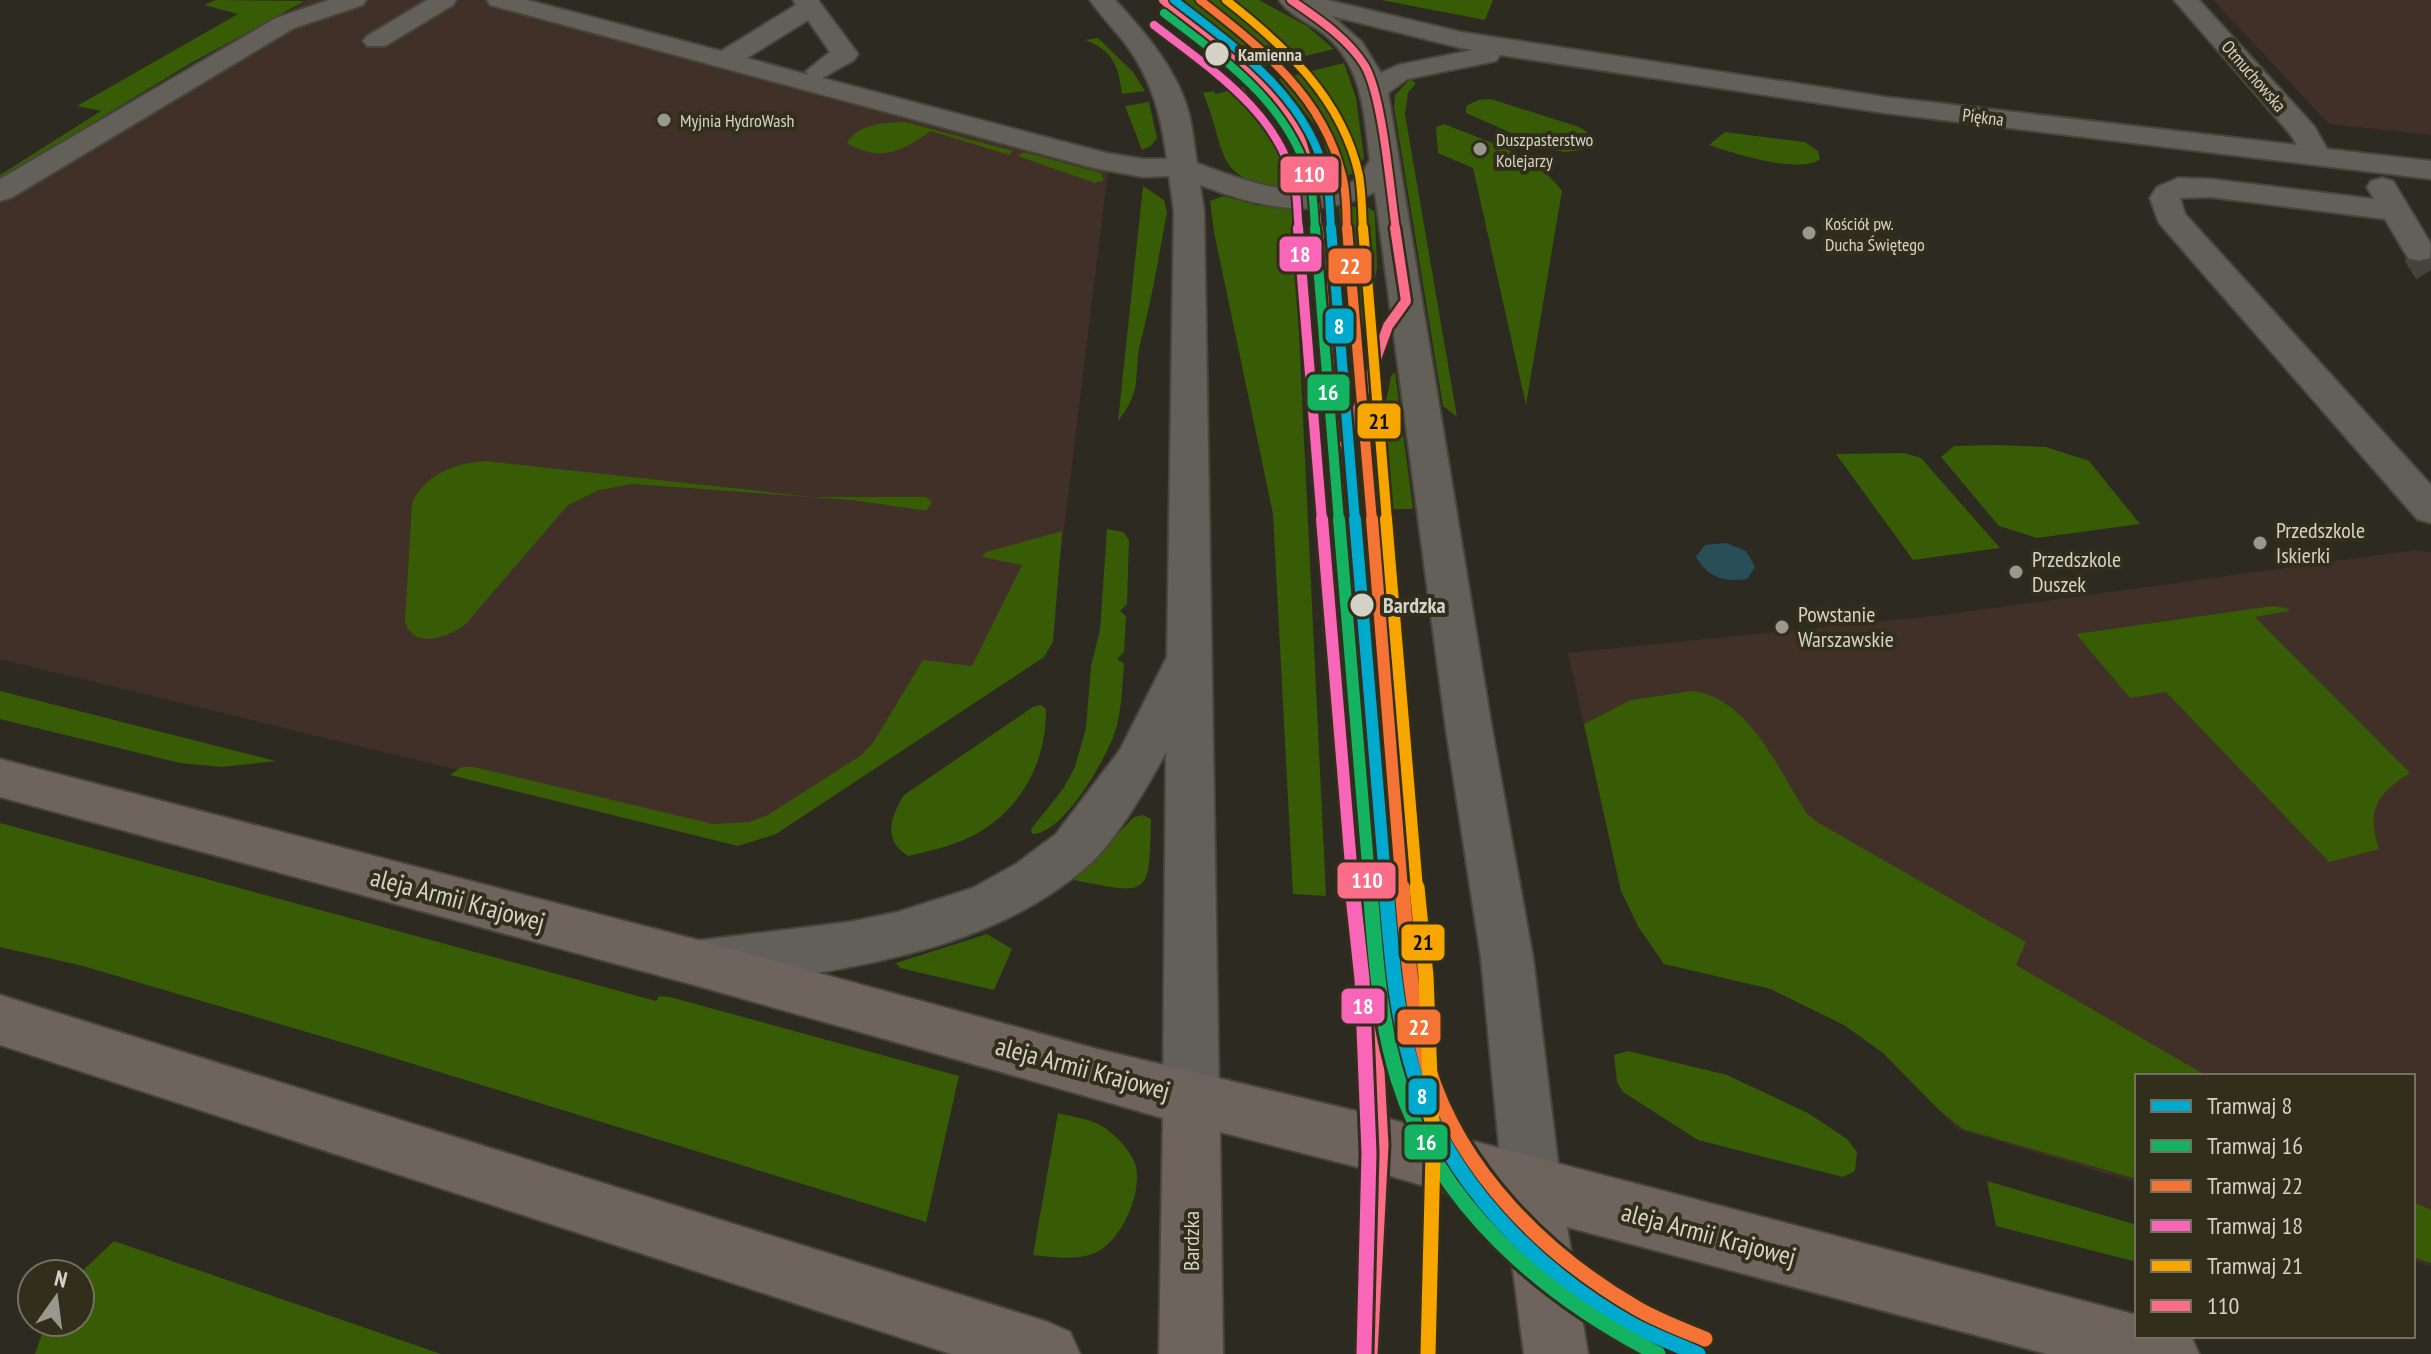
<svg xmlns="http://www.w3.org/2000/svg" width="2431" height="1354" viewBox="0 0 2431 1354" font-family="'PT Sans Narrow',sans-serif">
<style>
.commercial{fill:#403027}
.green{fill:#385b05}
.water{fill:#284f57}
.lines{fill:none;stroke-linecap:round;stroke-linejoin:round}
.minor-tunnel{stroke:#46433a;stroke-width:35;stroke-dasharray:35 18;stroke-linecap:butt}
.minor-casing{stroke:#47453c;stroke-width:4}
.major-casing{stroke:#47453c;stroke-width:4}
.minor{fill:#626058;fill-rule:evenodd}
.major{fill:#6e645d;fill-rule:evenodd}
.bus-1-far3-casing{stroke:#322e1c;stroke-width:12}
.bus-1-far2-casing{stroke:#322e1c;stroke-width:15}
.bus-1-far1-casing{stroke:#322e1c;stroke-width:18}
.bus-1-casing{stroke:#322e1c;stroke-width:21}
.bus-1-far3{stroke:#fb6d88;stroke-width:8}
.bus-1-far2{stroke:#fb6d88;stroke-width:10}
.bus-1-far1{stroke:#fb6d88;stroke-width:12}
.bus-1{stroke:#fb6d88;stroke-width:15}
.tram-1-far3-casing{stroke:#322e1c;stroke-width:12}
.tram-1-far2-casing{stroke:#322e1c;stroke-width:15}
.tram-1-far1-casing{stroke:#322e1c;stroke-width:18}
.tram-1-casing{stroke:#322e1c;stroke-width:21}
.tram-2-far3-casing{stroke:#322e1c;stroke-width:12}
.tram-2-far2-casing{stroke:#322e1c;stroke-width:15}
.tram-2-far1-casing{stroke:#322e1c;stroke-width:18}
.tram-2-casing{stroke:#322e1c;stroke-width:21}
.tram-3-far3-casing{stroke:#322e1c;stroke-width:12}
.tram-3-far2-casing{stroke:#322e1c;stroke-width:15}
.tram-3-far1-casing{stroke:#322e1c;stroke-width:18}
.tram-3-casing{stroke:#322e1c;stroke-width:21}
.tram-4-far3-casing{stroke:#322e1c;stroke-width:12}
.tram-4-far2-casing{stroke:#322e1c;stroke-width:15}
.tram-4-far1-casing{stroke:#322e1c;stroke-width:18}
.tram-4-casing{stroke:#322e1c;stroke-width:21}
.tram-5-far3-casing{stroke:#322e1c;stroke-width:12}
.tram-5-far2-casing{stroke:#322e1c;stroke-width:15}
.tram-5-far1-casing{stroke:#322e1c;stroke-width:18}
.tram-5-casing{stroke:#322e1c;stroke-width:21}
.tram-1-far3{stroke:#00a9ce;stroke-width:8}
.tram-1-far2{stroke:#00a9ce;stroke-width:10}
.tram-1-far1{stroke:#00a9ce;stroke-width:12}
.tram-1{stroke:#00a9ce;stroke-width:15}
.tram-2-far3{stroke:#13b361;stroke-width:8}
.tram-2-far2{stroke:#13b361;stroke-width:10}
.tram-2-far1{stroke:#13b361;stroke-width:12}
.tram-2{stroke:#13b361;stroke-width:15}
.tram-3-far3{stroke:#f57335;stroke-width:8}
.tram-3-far2{stroke:#f57335;stroke-width:10}
.tram-3-far1{stroke:#f57335;stroke-width:12}
.tram-3{stroke:#f57335;stroke-width:15}
.tram-4-far3{stroke:#fa66b7;stroke-width:8}
.tram-4-far2{stroke:#fa66b7;stroke-width:10}
.tram-4-far1{stroke:#fa66b7;stroke-width:12}
.tram-4{stroke:#fa66b7;stroke-width:15}
.tram-5-far3{stroke:#f7a600;stroke-width:8}
.tram-5-far2{stroke:#f7a600;stroke-width:10}
.tram-5-far1{stroke:#f7a600;stroke-width:12}
.tram-5{stroke:#f7a600;stroke-width:15}
.stop-dot{fill:#d5d3c8;stroke:#322e1c;stroke-width:3}
.poi-dot{fill:#9a988e;stroke:#322e1c;stroke-width:3}
.labels{text-anchor:middle;dominant-baseline:central;stroke-width:8;stroke-linejoin:round;paint-order:stroke}
.far-stop-label{font-size:18px;font-weight:bold;fill:#d5d3c8;stroke:#322e1c;text-anchor:start}
.far-street-label{font-size:18px;fill:#d5d3c8;stroke:#322e1c}
.far-poi-label{font-size:18px;fill:#d5d3c8;stroke:#322e1c;text-anchor:start}
.poi-label{font-size:22px;fill:#d5d3c8;stroke:#322e1c;text-anchor:start}
.stop-label{font-size:22px;font-weight:bold;fill:#d5d3c8;stroke:#322e1c;text-anchor:start}
.street-label{font-size:22px;fill:#d5d3c8;stroke:#322e1c}
.near-street-label{font-size:26px;fill:#d5d3c8;stroke:#322e1c}
.line-badge{stroke:#322e1c;stroke-width:3}
.badge-label{font-size:22px;text-anchor:middle;font-weight:bold;fill:#fff}
.pale-badge-label{font-size:22px;text-anchor:middle;font-weight:bold;fill:#111}
</style>
<rect width="100%" height="100%" fill="#2d2a21"/>
<!-- commercial -->
<path class="commercial" d="M308 0H536L1110 155 1051 635 1041 657 754 842 0 659V182Z
M2213 0H2431V135L2329 124Z
M2416 550 2431 553V1266L2413 1261V1076H2137V1183L1957 1129 1890 1058 1852 1029 1765 987 1664 964 1639 928 1621 891 1568 653 1942 615Z"/>
<!-- green -->
<path class="green" d="M216 0 305 1 191 63 0 179V175L101 111 77 106 238 14 204 5Z
M1184 0H1259L1307 26 1334 49 1264 66Z
M1381 0H1493L1485 20Z
M1098 38 1133 72 1145 91 1122 94C1118 64 1113 51 1085 40Z
M1344 63 1356 98 1364 158 1353 173 1336 181 1321 133 1279 79Z
M1410 79 1416 83 1408 93 1405 114 1457 417 1443 406 1394 107 1395 95Z
M1243 87 1278 137 1293 188C1211 182 1229 155 1203 93L1213 91 1216 94Z
M1491 99 1579 127 1586 131 1592 141 1582 150 1564 152 1545 148 1466 113V106L1478 100Z
M1149 102 1157 138 1151 146 1142 150 1125 106Z
M905 122 1013 151 1009 155 931 131C902 151 882 163 847 143 858 123 885 123 905 122Z
M1444 124C1485 141 1535 154 1562 191L1526 405 1473 168 1438 153 1436 127Z
M1725 132 1805 142 1818 151 1820 159C1801 175 1732 153 1709 145Z
M1024 152 1101 173 1104 180 1095 183 1018 156Z
M1143 186 1164 200 1167 212C1159 255 1152 298 1141 340 1132 376 1145 386 1118 421Z
M1223 196 1256 205 1293 210 1326 896 1293 894 1273 514 1214 232 1210 201Z
M1339 207H1367L1374 211 1375 217 1377 267 1370 307 1353 361Z
M1395 372 1413 509H1365L1391 376Z
M1999 445 2046 447 2089 461 2140 524 2037 538 1999 526 1941 457 1954 446Z
M1904 453 1921 458 2000 548 1913 560 1836 454Z
M486 461 813 497H926L932 502 927 510H921L852 500 632 484 599 490 568 505 464 626C446 637 414 650 405 622L412 503C426 473 456 463 486 461Z
M1107 529 1123 532 1129 540 1127 604 1120 611 1126 616 1124 652 1117 659 1124 664C1122 687 1122 710 1115 732 1106 759 1063 835 1032 834L1031 829 1063 789 1075 767 1086 728 1091 666 1100 630Z
M1062 531 1053 642 1044 657 776 834 738 846 450 775 462 767H474L713 824 749 822 768 815 860 756 873 743 923 660 972 666 1022 565 982 557 986 552Z
M2272 606 2287 608 2290 611 2255 617 2410 773C2377 794 2366 810 2379 849L2329 862 2166 692 2130 698 2076 634Z
M0 691 276 761 222 767 180 763 0 719Z
M1692 691C1749 697 1779 771 1807 814L1817 822 2026 942 2016 965 2207 1076H2137V1179L1963 1129 1939 1110 1883 1053 1844 1025 1771 989 1664 964 1639 928 1621 891 1584 724 1631 700Z
M1041 705 1046 709C1047 769 1013 823 956 843 940 849 924 852 908 856 882 840 891 816 904 795L1033 707Z
M1143 815 1151 819C1149 898 1151 895 1073 880L1134 817Z
M0 823 656 1001 659 996 670 997 959 1076 926 1222 368 1050 83 966 0 947Z
M987 934 1012 949 994 990 900 968 896 963Z
M1628 1051 1727 1075 1808 1113 1847 1139 1857 1152 1855 1171 1843 1177 1698 1140 1623 1092 1617 1082 1614 1055Z
M1058 1113C1071 1117 1088 1118 1100 1125 1113 1132 1133 1152 1136 1167 1142 1195 1121 1241 1095 1253 1076 1261 1052 1257 1033 1255Z
M1987 1181 2137 1225V1262L1996 1226Z
M2413 1202 2431 1210V1263L2413 1257Z
M114 1241 441 1354H35L46 1322H80L79 1274Z"/>
<!-- water -->
<path class="water" d="M1726 543 1746 551 1755 567 1747 579C1723 582 1709 578 1696 557L1705 545Z"/>
<g class="lines">
<!-- minor-tunnel -->
<path class="minor-tunnel" d="M2419 251 2431 270"/>
<defs>
<path id="minor" d="M329 0H366L363 5 294 28 11 198 0 201V179L276 18Z
M427 0H456L453 5 385 46H367L363 41 367 36Z
M487 0H527L721 51 796 5 793 0H818L858 54 854 60 822 78 1106 153 1143 159H1167C1161 115 1152 79 1125 43 1114 29 1100 15 1090 0H1115C1145 32 1178 71 1189 114 1193 130 1194 147 1197 163 1236 178 1323 211 1360 176 1364 172 1367 165 1370 160 1364 113 1363 66 1324 34 1310 23 1289 15 1279 0H1327L1461 32 1885 97 2297 145 2291 135 2174 0H2199L2314 126 2327 149 2431 161V179L1885 113 1500 55 1496 61 1407 79 1388 93 1492 729 1533 958 1561 1188 1553 1209 1532 1217 1511 1209 1503 1188 1481 958 1446 729 1375 192C1318 221 1256 207 1200 185L1204 211 1219 1097 1211 1116 1191 1124 1171 1116 1163 1097 1166 752C1150 783 1116 840 1091 863 1012 934 905 959 804 975 767 980 719 993 684 980L676 963 684 946 702 940 849 922 898 912 973 888 1016 864 1056 834 1120 750 1167 657 1174 211 1169 176 1143 177 1094 168 490 5ZM1332 16 1461 48 1473 50 1398 65 1381 73 1362 42ZM808 20 830 52 806 71 808 75 747 58Z
M2178 178 2210 179 2374 199 2367 187 2371 181 2382 178 2393 181 2431 244 2430 258 2419 261 2408 258 2385 219 2210 197 2180 198 2185 214 2431 485V523L2417 519 2159 223 2150 198 2157 187Z"/>
<path id="major" d="M0 759 698 940 1093 1048 1381 1117 2137 1315V1336H2191L2199 1354H2047L1567 1227 1588 1354H1524L1505 1210 1381 1173 1220 1132 1223 1354H1159L1163 1118 698 986 0 797Z
M0 995 1048 1322 1070 1332 1080 1354H951L0 1045Z"/>
</defs>
<!-- minor casing -->
<use href="#minor" class="minor-casing"/>
<!-- major casing -->
<use href="#major" class="major-casing"/>
<!-- minor -->
<use href="#minor" class="minor"/>
<!-- major -->
<use href="#major" class="major"/>
<defs>
<path id="bus-1-far3" d="M1163 0C1208 39 1265 76 1296 128 1309 150 1316 204 1318 230
M1291 0C1317 18 1348 38 1365 66 1383 98 1390 190 1396 230"/>
<path id="bus-1-far2" d="M1318 228 1341 521
M1395 228 1406 301
M1345 444 1388 326 1406 301"/>
<path id="bus-1-far1" d="M1341 519 1367 889"/>
<path id="bus-1" d="M1367 887 1381 1145 1370 1354"/>
</defs>
<!-- bus-1-far3 casing -->
<use href="#bus-1-far3" class="bus-1-far3-casing"/>
<!-- bus-1-far2 casing -->
<use href="#bus-1-far2" class="bus-1-far2-casing"/>
<!-- bus-1-far1 casing -->
<use href="#bus-1-far1" class="bus-1-far1-casing"/>
<!-- bus-1 casing -->
<use href="#bus-1" class="bus-1-casing"/>
<!-- bus-1-far3 -->
<use href="#bus-1-far3" class="bus-1-far3"/>
<!-- bus-1-far2 -->
<use href="#bus-1-far2" class="bus-1-far2"/>
<!-- bus-1-far1 -->
<use href="#bus-1-far1" class="bus-1-far1"/>
<!-- bus-1 -->
<use href="#bus-1" class="bus-1"/>
<defs>
<path id="tram-1-far3" d="M1174 0C1236 48 1310 98 1327 181 1330 197 1330 214 1331 230"/>
<path id="tram-1-far2" d="M1331 228 1355 521"/>
<path id="tram-1-far1" d="M1355 519 1386 889"/>
<path id="tram-1" d="M1386 887C1391 949 1395 1012 1414 1073 1446 1180 1535 1270 1631 1324 1653 1336 1676 1344 1698 1354"/>
<path id="tram-2-far3" d="M1164 13C1224 59 1290 104 1310 181 1314 197 1314 214 1315 230"/>
<path id="tram-2-far2" d="M1315 228 1339 521"/>
<path id="tram-2-far1" d="M1339 519 1370 889"/>
<path id="tram-2" d="M1370 887C1375 951 1379 1017 1398 1079 1437 1205 1544 1296 1658 1354"/>
<path id="tram-3-far3" d="M1200 0C1261 48 1323 96 1342 175 1347 192 1346 212 1347 230"/>
<path id="tram-3-far2" d="M1347 228 1372 521"/>
<path id="tram-3-far1" d="M1372 519 1402 889"/>
<path id="tram-3" d="M1402 887C1407 947 1411 1008 1428 1067 1460 1172 1546 1256 1638 1309 1659 1321 1683 1330 1705 1339"/>
<path id="tram-4-far3" d="M1154 25C1209 68 1281 113 1295 187 1298 201 1297 216 1299 230"/>
<path id="tram-4-far2" d="M1298 228 1322 521"/>
<path id="tram-4-far1" d="M1322 519 1353 889"/>
<path id="tram-4" d="M1352 887 1362 979 1369 1153 1364 1353"/>
<path id="tram-5-far3" d="M1226 0C1285 46 1342 98 1359 175 1362 192 1362 212 1363 230"/>
<path id="tram-5-far2" d="M1363 228 1387 521"/>
<path id="tram-5-far1" d="M1386 519 1417 889"/>
<path id="tram-5" d="M1417 887 1426 976 1433 1154 1428 1354"/>
</defs>
<!-- tram-1-far3 casing -->
<use href="#tram-1-far3" class="tram-1-far3-casing"/>
<!-- tram-1-far2 casing -->
<use href="#tram-1-far2" class="tram-1-far2-casing"/>
<!-- tram-1-far1 casing -->
<use href="#tram-1-far1" class="tram-1-far1-casing"/>
<!-- tram-1 casing -->
<use href="#tram-1" class="tram-1-casing"/>
<!-- tram-2-far3 casing -->
<use href="#tram-2-far3" class="tram-2-far3-casing"/>
<!-- tram-2-far2 casing -->
<use href="#tram-2-far2" class="tram-2-far2-casing"/>
<!-- tram-2-far1 casing -->
<use href="#tram-2-far1" class="tram-2-far1-casing"/>
<!-- tram-2 casing -->
<use href="#tram-2" class="tram-2-casing"/>
<!-- tram-3-far3 casing -->
<use href="#tram-3-far3" class="tram-3-far3-casing"/>
<!-- tram-3-far2 casing -->
<use href="#tram-3-far2" class="tram-3-far2-casing"/>
<!-- tram-3-far1 casing -->
<use href="#tram-3-far1" class="tram-3-far1-casing"/>
<!-- tram-3 casing -->
<use href="#tram-3" class="tram-3-casing"/>
<!-- tram-4-far3 casing -->
<use href="#tram-4-far3" class="tram-4-far3-casing"/>
<!-- tram-4-far2 casing -->
<use href="#tram-4-far2" class="tram-4-far2-casing"/>
<!-- tram-4-far1 casing -->
<use href="#tram-4-far1" class="tram-4-far1-casing"/>
<!-- tram-4 casing -->
<use href="#tram-4" class="tram-4-casing"/>
<!-- tram-5-far3 casing -->
<use href="#tram-5-far3" class="tram-5-far3-casing"/>
<!-- tram-5-far2 casing -->
<use href="#tram-5-far2" class="tram-5-far2-casing"/>
<!-- tram-5-far1 casing -->
<use href="#tram-5-far1" class="tram-5-far1-casing"/>
<!-- tram-5 casing -->
<use href="#tram-5" class="tram-5-casing"/>
<!-- tram-1-far3 -->
<use href="#tram-1-far3" class="tram-1-far3"/>
<!-- tram-1-far2 -->
<use href="#tram-1-far2" class="tram-1-far2"/>
<!-- tram-1-far1 -->
<use href="#tram-1-far1" class="tram-1-far1"/>
<!-- tram-1 -->
<use href="#tram-1" class="tram-1"/>
<!-- tram-2-far3 -->
<use href="#tram-2-far3" class="tram-2-far3"/>
<!-- tram-2-far2 -->
<use href="#tram-2-far2" class="tram-2-far2"/>
<!-- tram-2-far1 -->
<use href="#tram-2-far1" class="tram-2-far1"/>
<!-- tram-2 -->
<use href="#tram-2" class="tram-2"/>
<!-- tram-3-far3 -->
<use href="#tram-3-far3" class="tram-3-far3"/>
<!-- tram-3-far2 -->
<use href="#tram-3-far2" class="tram-3-far2"/>
<!-- tram-3-far1 -->
<use href="#tram-3-far1" class="tram-3-far1"/>
<!-- tram-3 -->
<use href="#tram-3" class="tram-3"/>
<!-- tram-4-far3 -->
<use href="#tram-4-far3" class="tram-4-far3"/>
<!-- tram-4-far2 -->
<use href="#tram-4-far2" class="tram-4-far2"/>
<!-- tram-4-far1 -->
<use href="#tram-4-far1" class="tram-4-far1"/>
<!-- tram-4 -->
<use href="#tram-4" class="tram-4"/>
<!-- tram-5-far3 -->
<use href="#tram-5-far3" class="tram-5-far3"/>
<!-- tram-5-far2 -->
<use href="#tram-5-far2" class="tram-5-far2"/>
<!-- tram-5-far1 -->
<use href="#tram-5-far1" class="tram-5-far1"/>
<!-- tram-5 -->
<use href="#tram-5" class="tram-5"/>
</g>
<!-- markers -->
<g class="stop-dot">
<circle cx="1217" cy="54" r="13"/>
<circle cx="1362" cy="605" r="13"/>
</g>
<g class="poi-dot">
<circle cx="664" cy="120" r="8"/>
<circle cx="1480" cy="149" r="8"/>
<circle cx="1809" cy="233" r="8"/>
<circle cx="2260" cy="543" r="8"/>
<circle cx="2016" cy="572" r="8"/>
<circle cx="1782" cy="627" r="8"/>
</g>
<g class="labels">
<!-- far-stop labels -->
<g class="far-stop-label">
<text x="1238" y="54">Kamienna</text>
</g>
<!-- far-street labels -->
<g class="far-street-label">
<text transform="translate(2254 76) rotate(49)">Otmuchowska</text>
<text transform="translate(1983 117) rotate(7)">Piękna</text>
</g>
<!-- far-poi labels -->
<g class="far-poi-label">
<text x="680" y="120">Myjnia HydroWash</text>
<text x="1496" y="139">Duszpasterstwo<tspan x="1496" dy="21">Kolejarzy</tspan></text>
<text x="1825" y="223">Kościół pw.<tspan x="1825" dy="21">Ducha Świętego</tspan></text>
</g>
<!-- poi labels -->
<g class="poi-label">
<text x="2276" y="530">Przedszkole<tspan x="2276" dy="25">Iskierki</tspan></text>
<text x="2032" y="559">Przedszkole<tspan x="2032" dy="25">Duszek</tspan></text>
<text x="1798" y="614">Powstanie<tspan x="1798" dy="25">Warszawskie</tspan></text>
</g>
<!-- stop labels -->
<g class="stop-label">
<text x="1383" y="605">Bardzka</text>
</g>
<!-- street labels -->
<g class="street-label">
<text transform="translate(1191 1241) rotate(-90)">Bardzka</text>
</g>
<!-- near-street labels -->
<g class="near-street-label">
<text transform="translate(458 899) rotate(15)">aleja Armii Krajowej</text>
<text transform="translate(1083 1068) rotate(15)">aleja Armii Krajowej</text>
<text transform="translate(1709 1234) rotate(15)">aleja Armii Krajowej</text>
</g>
</g>
<g class="line-badge">
<rect x="1279" y="155" width="61" height="39" rx="8" fill="#fb6d88"/>
<rect x="1278" y="235" width="45" height="38" rx="8" fill="#fa66b7"/>
<rect x="1327" y="247" width="46" height="38" rx="8" fill="#f57335"/>
<rect x="1324" y="307" width="31" height="38" rx="8" fill="#00a9ce"/>
<rect x="1306" y="373" width="45" height="39" rx="8" fill="#13b361"/>
<rect x="1356" y="402" width="46" height="38" rx="8" fill="#f7a600"/>
<rect x="1336" y="861" width="61" height="39" rx="8" fill="#fb6d88"/>
<rect x="1400" y="923" width="46" height="39" rx="8" fill="#f7a600"/>
<rect x="1340" y="987" width="46" height="38" rx="8" fill="#fa66b7"/>
<rect x="1396" y="1008" width="46" height="38" rx="8" fill="#f57335"/>
<rect x="1407" y="1077" width="31" height="39" rx="8" fill="#00a9ce"/>
<rect x="1403" y="1123" width="46" height="38" rx="8" fill="#13b361"/>
</g>
<g class="badge-label">
<text x="1309" y="182">110</text>
<text x="1300" y="262">18</text>
<text x="1350" y="274">22</text>
<text x="1339" y="334">8</text>
<text x="1328" y="400">16</text>
<text x="1367" y="888">110</text>
<text x="1363" y="1014">18</text>
<text x="1419" y="1035">22</text>
<text x="1422" y="1104">8</text>
<text x="1426" y="1150">16</text>
</g>
<g class="pale-badge-label">
<text x="1379" y="429">21</text>
<text x="1423" y="950">21</text>
</g>
<!-- legend -->
<rect x="2135" y="1074" width="280" height="264" fill="#322e1c" stroke="#737061" stroke-width="2"/>
<rect x="2151" y="1100" width="40" height="12" fill="#00a9ce" stroke="#737061" stroke-width="2"/>
<text x="2207" y="1114" font-size="24" fill="#d5d3c8">Tramwaj 8</text>
<rect x="2151" y="1140" width="40" height="12" fill="#13b361" stroke="#737061" stroke-width="2"/>
<text x="2207" y="1154" font-size="24" fill="#d5d3c8">Tramwaj 16</text>
<rect x="2151" y="1180" width="40" height="12" fill="#f57335" stroke="#737061" stroke-width="2"/>
<text x="2207" y="1194" font-size="24" fill="#d5d3c8">Tramwaj 22</text>
<rect x="2151" y="1220" width="40" height="12" fill="#fa66b7" stroke="#737061" stroke-width="2"/>
<text x="2207" y="1234" font-size="24" fill="#d5d3c8">Tramwaj 18</text>
<rect x="2151" y="1260" width="40" height="12" fill="#f7a600" stroke="#737061" stroke-width="2"/>
<text x="2207" y="1274" font-size="24" fill="#d5d3c8">Tramwaj 21</text>
<rect x="2151" y="1300" width="40" height="12" fill="#fb6d88" stroke="#737061" stroke-width="2"/>
<text x="2207" y="1314" font-size="24" fill="#d5d3c8">110</text>
<!-- north arrow -->
<g transform="translate(56 1298) rotate(14)"><circle r="38" fill="#322e1c" stroke="#737061" stroke-width="2"/>
<path d="M0-6L14 30L0 20L-14 30Z" fill="#9a988e"/>
<text y="-12" font-size="22" font-weight="bold" text-anchor="middle" fill="#d5d3c8">N</text>
</g>
</svg>
